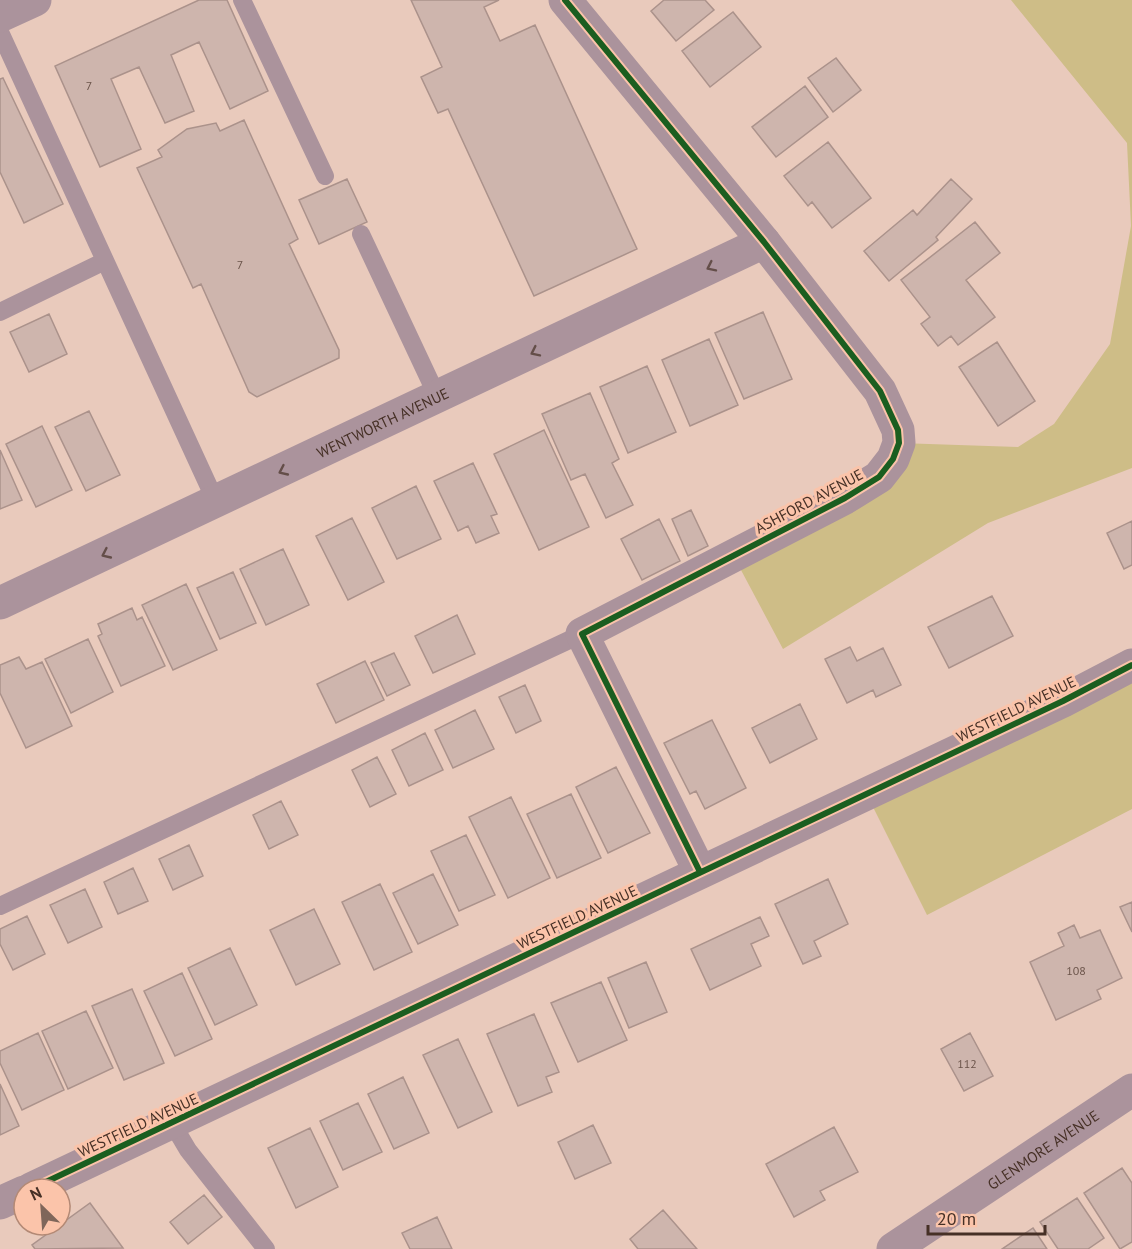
<svg xmlns="http://www.w3.org/2000/svg" width="1132" height="1249" viewBox="0 0 1132 1249" font-family="'PT Sans',sans-serif">
<style>
.green{fill:#cebd87}
.building{fill:#ceb5ad;stroke:#ab928b;stroke-width:1.5}
.lines{fill:none;stroke-linecap:round;stroke-linejoin:round}
.service{stroke:#ab939c;stroke-width:18}
.minor{stroke:#ab939c;stroke-width:33}
.cycleway-casing{stroke:#fbc4aa;stroke-width:10}
.cycleway{stroke:#1b5e20;stroke-width:6}
.oneway{stroke:#644e49}
.labels{text-anchor:middle;dominant-baseline:central;stroke-width:6;stroke-linejoin:round;paint-order:stroke}
.number-label{font-size:12px;fill:#6a5349}
.street-label{font-size:15px;fill:#463026;stroke:#fbc4aa}
</style>
<rect width="100%" height="100%" fill="#e9cabc"/>
<!-- green -->
<path class="green" d="M1011 0H1132V468L988 523 783 649 733 555 845 498 899 443 1018 447 1054 424 1110 344 1131 226 1127 143Z
M1132 665V809L927 915 866 793Z"/>
<!-- building -->
<path class="building" d="M199 0H227L268 91 230 109 199 42 171 55 194 111 165 123 139 67 111 79 141 149 100 167 55 66Z
M411 0H499L484 7 500 41 535 25 637 249 534 296 448 109 438 113 421 77 442 67Z
M664 0H705L714 10 676 41 651 11Z
M733 12 761 47 710 87 682 51Z
M836 58 861 90 833 112 808 78Z
M3 78 63 204 24 223 0 172V79Z
M805 86 828 117 776 157 752 127Z
M244 120 298 239 289 244 339 350V358L257 397 249 392 201 284 193 288 137 168 162 157 158 150 187 129 216 123 220 131Z
M828 142 871 198 832 228 812 202 808 206 784 176Z
M347 179 367 222 319 244 299 200Z
M951 179 972 199 936 237 938 240 889 281 864 251 913 210 917 215Z
M975 222 1000 253 966 280 995 317 958 345 951 336 938 346 921 324 930 317 901 280Z
M763 312 792 379 744 399 715 333Z
M49 314 67 354 29 372 10 332Z
M709 339 738 405 690 426 662 360Z
M997 342 1035 401 998 426 959 367Z
M647 366 676 432 628 453 600 387Z
M590 393 619 459 612 463 633 505 606 518 585 474 571 480 542 414Z
M89 411 120 475 86 491 55 427Z
M42 426 72 490 36 507 6 444Z
M544 430 589 527 539 550 494 454Z
M0 450 22 500 0 509Z
M473 463 497 514 491 516 499 533 476 543 468 526 458 531 434 481Z
M416 486 441 539 397 559 372 508Z
M691 510 708 546 688 556 672 519Z
M352 518 384 582 348 600 316 536Z
M659 519 680 561 642 580 621 539Z
M1132 521V565L1124 569 1107 533Z
M283 549 309 605 266 625 240 569Z
M233 572 256 623 220 639 197 588Z
M186 584 217 650 173 670 142 605Z
M992 596 1013 636 949 668 928 627Z
M132 608 137 620 142 617 165 666 121 686 98 636 102 634 98 624Z
M457 615 475 654 433 673 415 636Z
M88 639 113 692 71 713 45 659Z
M850 647 857 661 883 648 901 685 876 697 873 690 847 703 825 659Z
M394 653 410 685 387 696 371 663Z
M19 657 26 669 42 662 72 726 26 748 0 693V665Z
M365 661 384 700 336 723 317 684Z
M525 685 541 721 516 733 499 697Z
M800 704 817 739 770 763 752 728Z
M475 710 494 749 453 768 435 730Z
M712 720 746 788 705 809 696 791 690 794 664 743Z
M425 733 443 770 409 786 392 750Z
M377 757 396 794 370 807 352 770Z
M616 767 650 833 608 853 576 787Z
M571 794 601 858 557 878 527 814Z
M511 797 550 878 508 898 469 817Z
M281 801 298 835 269 849 253 815Z
M466 835 495 895 459 911 431 851Z
M189 845 203 876 173 890 159 859Z
M133 868 148 901 118 914 104 882Z
M433 874 458 925 418 944 393 893Z
M828 879 848 924 814 941 821 956 803 964 775 904Z
M380 884 412 952 374 970 342 902Z
M85 889 102 927 68 943 50 905Z
M1132 902V932L1120 907Z
M314 909 340 964 296 985 270 930Z
M27 916 45 954 13 970 0 944V929Z
M760 917 769 936 751 944 761 966 710 990 691 949Z
M1074 925 1080 938 1100 930 1122 978 1097 990 1101 999 1056 1020 1030 962 1064 946 1058 933Z
M230 948 257 1005 215 1025 188 968Z
M646 962 667 1012 629 1028 608 978Z
M182 973 212 1039 175 1056 144 991Z
M601 982 627 1040 578 1062 551 1003Z
M132 989 164 1063 124 1080 92 1006Z
M86 1011 113 1068 68 1089 42 1031Z
M534 1014 559 1072 546 1077 552 1092 518 1106 487 1034Z
M38 1033 64 1090 22 1110 0 1063V1051Z
M970 1033 993 1076 964 1091 941 1049Z
M458 1039 492 1112 458 1128 423 1055Z
M403 1077 429 1133 394 1149 368 1094Z
M0 1084 19 1126 0 1135Z
M358 1103 382 1152 343 1170 320 1121Z
M593 1125 611 1163 575 1179 558 1142Z
M834 1127 858 1172 820 1191 825 1200 794 1217 766 1164Z
M310 1128 338 1187 296 1208 268 1148Z
M1122 1168 1132 1183V1242L1120 1249 1084 1193Z
M204 1195 222 1217 188 1244 170 1222Z
M1077 1198 1104 1238 1088 1249H1058L1040 1222Z
M90 1203 123 1248 35 1249 32 1245Z
M663 1210 697 1249H638L630 1239Z
M437 1217 452 1249H410L402 1233Z
M1033 1228 1047 1249H1002Z"/>
<g class="lines">
<!-- service -->
<path class="service" d="M242 0 325 176
M0 32 216 502
M361 234 438 398
M0 312 105 261
M0 906 582 634
M172 1123 188 1150 266 1249"/>
<!-- minor -->
<g class="minor">
<path d="M565 0 764 242 880 391 898 430 899 443 893 459 879 477 845 498 582 634 700 872"/>
<path d="M0 16 35 0"/>
<path id="s1" d="M0 603 764 242"/>
<path d="M31 1189 1063 701 1132 665"/>
<path d="M0 1203 24 1192"/>
<path id="s2" d="M893 1249 1132 1090"/>
</g>
<defs>
<path id="cycleway" d="M565 0 764 242 880 391 898 430 899 443 893 459 879 477 845 498 582 634 700 872
M31 1189 1063 701 1132 665"/>
</defs>
<!-- cycleway casing -->
<use href="#cycleway" class="cycleway-casing"/>
<!-- cycleway -->
<use href="#cycleway" class="cycleway"/>
</g>
<!-- one-way arrows -->
<defs><path id="oneway-chevron" d="M-2-3.5L2.5 0L-2 3.5" fill="none" stroke-width="1.6" stroke-linecap="round" stroke-linejoin="round" transform="scale(1.5)"/></defs>
<g class="oneway">
<use href="#oneway-chevron" transform="translate(711 267) rotate(154)"/>
<use href="#oneway-chevron" transform="translate(535 352) rotate(154)"/>
<use href="#oneway-chevron" transform="translate(283 471) rotate(155)"/>
<use href="#oneway-chevron" transform="translate(106 554) rotate(155)"/>
</g>
<g class="labels">
<!-- number labels -->
<g class="number-label">
<text x="89" y="85">7</text>
<text x="240" y="264">7</text>
<text x="1076" y="970">108</text>
<text x="967" y="1063">112</text>
</g>
<!-- street labels -->
<g class="street-label">
<text stroke="none"><textPath href="#s1" startOffset="423">WENTWORTH AVENUE</textPath></text>
<text transform="translate(809 501) rotate(-28)">ASHFORD AVENUE</text>
<text transform="translate(1016 709) rotate(-26)">WESTFIELD AVENUE</text>
<text transform="translate(577 917) rotate(-25)">WESTFIELD AVENUE</text>
<text transform="translate(138 1125) rotate(-25)">WESTFIELD AVENUE</text>
<text stroke="none"><textPath href="#s2" startOffset="180">GLENMORE AVENUE</textPath></text>
</g>
</g>
<!-- north arrow -->
<g transform="translate(42 1207) rotate(335)"><circle r="28" fill="#fbc4aa" stroke="#b38975" stroke-width="1.5"/>
<path d="M0-4.5L10 22L0 15L-10 22Z" fill="#7f665a"/>
<text y="-9" font-size="16" font-weight="bold" text-anchor="middle" fill="#463026">N</text>
</g>
<!-- scale -->
<path d="M928 1225v9h117v-9" fill="none" stroke="#463026" stroke-width="3"/>
<text x="937" y="1225" font-size="18" fill="#463026" stroke="#fbc4aa" stroke-width="4.5" paint-order="stroke">20 m</text>
</svg>
